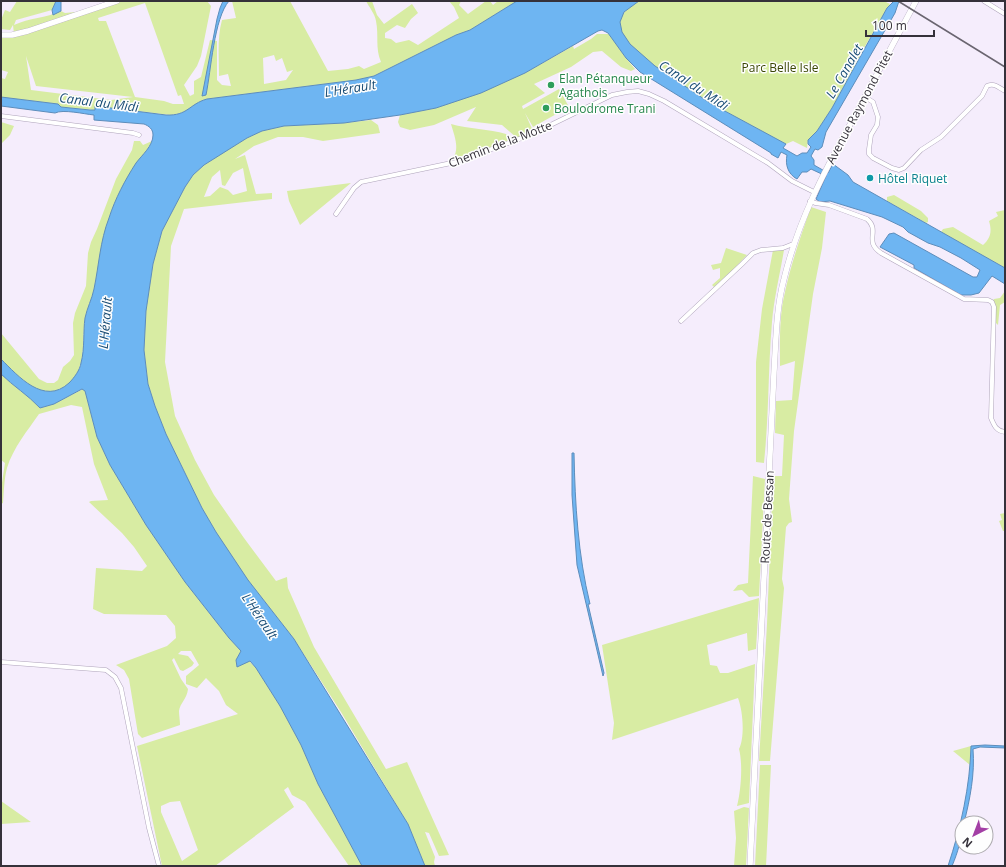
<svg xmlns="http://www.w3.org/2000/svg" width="1006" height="867" viewBox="0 0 1006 867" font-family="'Open Sans',sans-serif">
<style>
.green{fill:#d8eca3;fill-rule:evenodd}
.water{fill:#6eb5f2;stroke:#5d8dbb}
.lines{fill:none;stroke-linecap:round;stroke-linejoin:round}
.minor-casing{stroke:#afa4bb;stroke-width:5}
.secondary-casing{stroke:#afa4bb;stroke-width:6}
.minor{stroke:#fff;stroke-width:4}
.secondary{stroke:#fff;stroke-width:5.5}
.rail{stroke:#6a6570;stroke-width:1.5}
.leisure-dot{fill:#2e9e5b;stroke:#fefefe;stroke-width:1.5}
.culture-dot{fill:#0f9aa8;stroke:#fefefe;stroke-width:1.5}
.labels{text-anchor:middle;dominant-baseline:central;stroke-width:3;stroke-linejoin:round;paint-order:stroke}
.park-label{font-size:12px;fill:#3b4704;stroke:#fefefe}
.leisure-label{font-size:12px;fill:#27864d;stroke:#fefefe;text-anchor:start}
.street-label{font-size:12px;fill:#35313a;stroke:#fefefe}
.culture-label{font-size:12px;fill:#0d838f;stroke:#fefefe;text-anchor:start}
.water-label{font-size:13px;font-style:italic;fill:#1c4f77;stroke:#fefefe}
</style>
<rect width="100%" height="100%" fill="#f5edfc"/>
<!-- green -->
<path class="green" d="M17 1H56L52 10 16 20 14 25C29 18 46 18 61 11L65 13 86 11 117 1H207L211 6 201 56 197 66 184 85 190 96 194 94V81L201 77 210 40 217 41V80L222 85 231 86 228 74 219 76C219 57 217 38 222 20L236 18 232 1H290L328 71 348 69 359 66 364 69 381 62C375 48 379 36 376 21 375 14 369 7 366 1H372L377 15 384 24 412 4 418 13 411 19 405 28 397 25 385 33V38L391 39 396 43 409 40 418 45 459 18 454 7 449 1H461L459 5 468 14 486 1H490L493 5 498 1H517L470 30 456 35 374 76 356 80 207 99C192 103 187 115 170 115L95 106V110L61 107 58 104 1 97V78L5 79 8 72 1 70V35L14 34 13 25 10 30 1 29V20L5 10 10 12ZM145 3 178 96 181 95 184 104H173L164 101 135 97 106 21H99L98 18ZM274 55 276 61 282 58 287 72 293 70 286 80 264 84 263 58ZM26 56 36 86 133 97 111 100 31 90Z
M639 1H884L890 4 864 48 832 108 817 131 808 140 807 148 793 141 786 144 779 141C749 124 620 59 620 24 620 12 631 7 639 1Z
M597 34H609L626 58 635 69 631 71 621 67 602 51 593 52 571 67 534 84 545 93 522 106 523 109 559 89 569 107 533 127 525 113 533 131 517 138 502 125 467 121 476 107 434 125 410 130 400 127 398 122 400 115 436 108 525 73 573 46 574 49 591 39Z
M371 120 378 125 380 133 323 141 303 137H278L254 146 235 159 245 155 256 194 272 193V199L184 209 171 246 165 362 175 416 195 460 214 495 244 538 276 581 287 577 288 588 314 647 386 769 407 762 449 855 439 856 429 833 425 832 435 857 434 862 435 866H425L408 824 341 712 294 639 248 580 216 532 202 508 166 434 155 406 148 384 144 350 146 311 148 296 153 264 162 231 185 187 193 175 204 165 228 149 247 138 262 131 284 126 344 123ZM243 168 247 191 233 195 228 190 220 187 210 196 204 197 212 177 220 170 222 185 225 186 233 173Z
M1 122 14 126 10 135 1 144Z
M451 124C469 129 489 129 506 134L510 141 471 154 453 158C460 148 454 135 451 124Z
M134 141H140L143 145 152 141C141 161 125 180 116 201 103 229 100 259 94 289 92 299 87 308 85 318 81 342 89 371 64 387 40 403 16 374 1 359V333L39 379 47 383H54L58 380 63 367 70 361 74 355 73 323 75 313 86 286 88 253 91 242 97 229 116 179 132 150Z
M351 183 300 225 289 201 287 191Z
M894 195 921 211 928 218V222L926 223 887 201V197Z
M811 207 826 212 822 248 813 294 794 431 789 499 792 522 789 523 786 527 782 579 784 588 770 761H759L767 624 773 476H782L784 435 775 433 776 401 792 400 795 361 780 366C780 341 779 316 785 292 791 264 801 235 811 207Z
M1005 210V268L941 232 943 229 953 227 983 245C991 238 992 231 989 221L998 216 996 212Z
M726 248 747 255 731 272 714 287 712 285 720 278V268L713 270 711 265 721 263Z
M773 250H784C780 274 774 298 772 322 768 369 769 416 764 463L756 462V362L762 309Z
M1005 291V302L1000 305 998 325 994 321 992 302 994 299 1000 298Z
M1 374C13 386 28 395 40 408L54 404 83 389 85 391 97 437 110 465 146 525 185 582 229 638 241 651 236 660 237 667 249 661 256 668 280 706 301 745 318 784 362 866H349L305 802 292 795 288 787 284 790 294 807 215 866H162L137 746 238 714 226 705 219 691 206 678 197 688 186 684V676L199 665 191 651H181L178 654 188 656 194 663 192 666 183 671 180 670 174 658 172 660 181 679 188 689C187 699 180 703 179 711 179 715 180 721 180 725L142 738 138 734 129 679 124 670 116 665 167 646 176 638 175 626 166 615 104 614 93 609 96 568 142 571 147 566 134 547 122 533 89 502 91 501 108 500 94 464 82 407 71 405 39 414C28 430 13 448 7 468 4 479 4 492 3 503L1 504V489L5 463 1 460ZM180 801 198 850 182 861 161 812V806L170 802Z
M753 476 765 479 759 596 749 597 742 590 733 591 738 585 748 583Z
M1005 513V531H1003L999 521 1002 520 1000 514Z
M759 598 756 649 748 651 747 633 707 645 710 665 717 666 720 673H728L755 664 749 803 737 806C741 791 743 764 739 749 745 737 743 711 738 698L612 740 614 723 602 645Z
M971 746 970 765 953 751Z
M760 765H771L766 866H755Z
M1 801 31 822 1 824Z
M744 807 749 808 746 866H734L736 838 734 811Z"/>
<!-- water -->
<path class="water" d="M56 1H61V11L53 15 52 10Z
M223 1H229C214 18 211 71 206 95L202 96 217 19 220 8Z
M517 1H639L624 12 620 22 622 32 630 44 655 66 710 103 786 144 783 148 797 156 802 153H807L811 147 808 144V140L817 131 832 108 887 8 894 1H899L895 13 826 132 822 147 818 150 815 149 811 156 814 160V165L828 173 833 164 848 175 853 182 1005 268V284L992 276 979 293 971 295H961L914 268V265L880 247 889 234 894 233 973 277H977L980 270 961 258 940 247 928 243 908 232 903 227 882 217 830 201 820 202 816 199 826 176 811 169 807 172H802L797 179C788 174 785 165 787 155L781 152 778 158 771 154V153L640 72 626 58 608 33 602 30 598 31 525 73 481 93 436 108 400 115 344 123 284 126 262 131 247 138 204 165 193 175 185 187 162 231 153 264 146 311 144 350 148 384 155 406 166 434 202 508 216 532 248 580 294 639 408 824 425 866H362L318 784 301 745 280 706 256 668 250 661 237 667 236 660 241 651 229 638 185 582 146 525 110 465 97 437 85 391 82 389 54 404 40 408C28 395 13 386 1 374V359C18 376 44 406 69 383 74 378 80 370 81 363 85 348 83 332 85 318 87 308 92 299 94 289 99 265 100 241 109 218 115 199 125 180 136 163 142 155 153 146 153 135 153 129 149 126 144 124L94 120V115C84 114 63 109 55 113L1 106V97L58 104 61 107 90 110H95V106L166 115C188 116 189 104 207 99L356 80 374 76 456 35 470 30Z
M572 453H574C575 504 578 555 590 604H588L604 673 603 676 577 565 572 495Z
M985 745 1005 746V748L980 747 973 749C975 774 970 799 964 823H962C962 838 958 852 952 866H948C961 827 970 786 971 746Z"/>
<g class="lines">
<defs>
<path id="minor" d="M984 1 1005 14
M865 97 873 102 878 117 877 125 871 135 869 149V154L873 158 892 168 899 170 904 168 921 150 941 137 982 96 987 86C994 82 999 88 1005 91
M1 116 133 133 139 135
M810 201 815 203 829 205 867 219C881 231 863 241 881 253L964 299 988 300 992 302 994 307 991 418C994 425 996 431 1005 432
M336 214 354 188 361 182 456 162 530 135 612 95 627 92 638 91 649 94 664 101 768 163 792 181 814 192
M681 321 742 264 753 253 761 250 783 248 793 244
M1 662 106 670 115 677 121 688 149 828 159 866"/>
<path id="secondary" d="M1 35H12L28 31 117 1
M750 866 774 372C776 341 776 309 784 279 798 221 824 172 852 121 873 81 895 41 916 1"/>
</defs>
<!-- minor casing -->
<use href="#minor" class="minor-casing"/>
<!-- secondary casing -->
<use href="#secondary" class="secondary-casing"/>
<!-- minor -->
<use href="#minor" class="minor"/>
<!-- secondary -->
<use href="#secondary" class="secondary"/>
<!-- rail -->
<path class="rail" d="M898 1 1005 67"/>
</g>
<!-- markers -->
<g class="leisure-dot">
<circle cx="551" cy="85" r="4"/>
<circle cx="546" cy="108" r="4"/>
</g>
<circle class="culture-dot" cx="870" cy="178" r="4"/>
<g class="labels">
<!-- park labels -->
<g class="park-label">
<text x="780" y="67">Parc Belle Isle</text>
</g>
<!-- leisure labels -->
<g class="leisure-label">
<text x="559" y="78">Elan Pétanqueur<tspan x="559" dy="14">Agathois</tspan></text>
<text x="554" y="108">Boulodrome Trani</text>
</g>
<!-- street labels -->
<g class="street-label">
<text transform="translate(859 107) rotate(-62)">Avenue Raymond Pitet</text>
<text transform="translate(500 144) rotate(-21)">Chemin de la Motte</text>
<text transform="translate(767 517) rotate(-87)">Route de Bessan</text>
</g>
<!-- culture labels -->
<g class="culture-label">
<text x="878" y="178">Hôtel Riquet</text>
</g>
<!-- water labels -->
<g class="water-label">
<text transform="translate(844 71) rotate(-60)">Le Canalet</text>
<text transform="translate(694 85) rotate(33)">Canal du Midi</text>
<text transform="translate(350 88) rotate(-9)">L'Hérault</text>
<text transform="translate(99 102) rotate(7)">Canal du Midi</text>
<text transform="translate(105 323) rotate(-85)">L'Hérault</text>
<text transform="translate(260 616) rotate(56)">L'Hérault</text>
</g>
</g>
<!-- border -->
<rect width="1006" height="867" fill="none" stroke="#35313a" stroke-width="4"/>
<!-- north arrow -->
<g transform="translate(974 835) rotate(222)"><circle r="19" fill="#fefefe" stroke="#aeacb0"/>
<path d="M0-3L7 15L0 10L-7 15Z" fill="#a33fa5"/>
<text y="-6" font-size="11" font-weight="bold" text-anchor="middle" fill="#35313a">N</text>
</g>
<!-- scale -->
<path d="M866 30v6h68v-6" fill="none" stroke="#35313a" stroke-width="2"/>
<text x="872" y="30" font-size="12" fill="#35313a" stroke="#fefefe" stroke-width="3" paint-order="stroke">100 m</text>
</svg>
